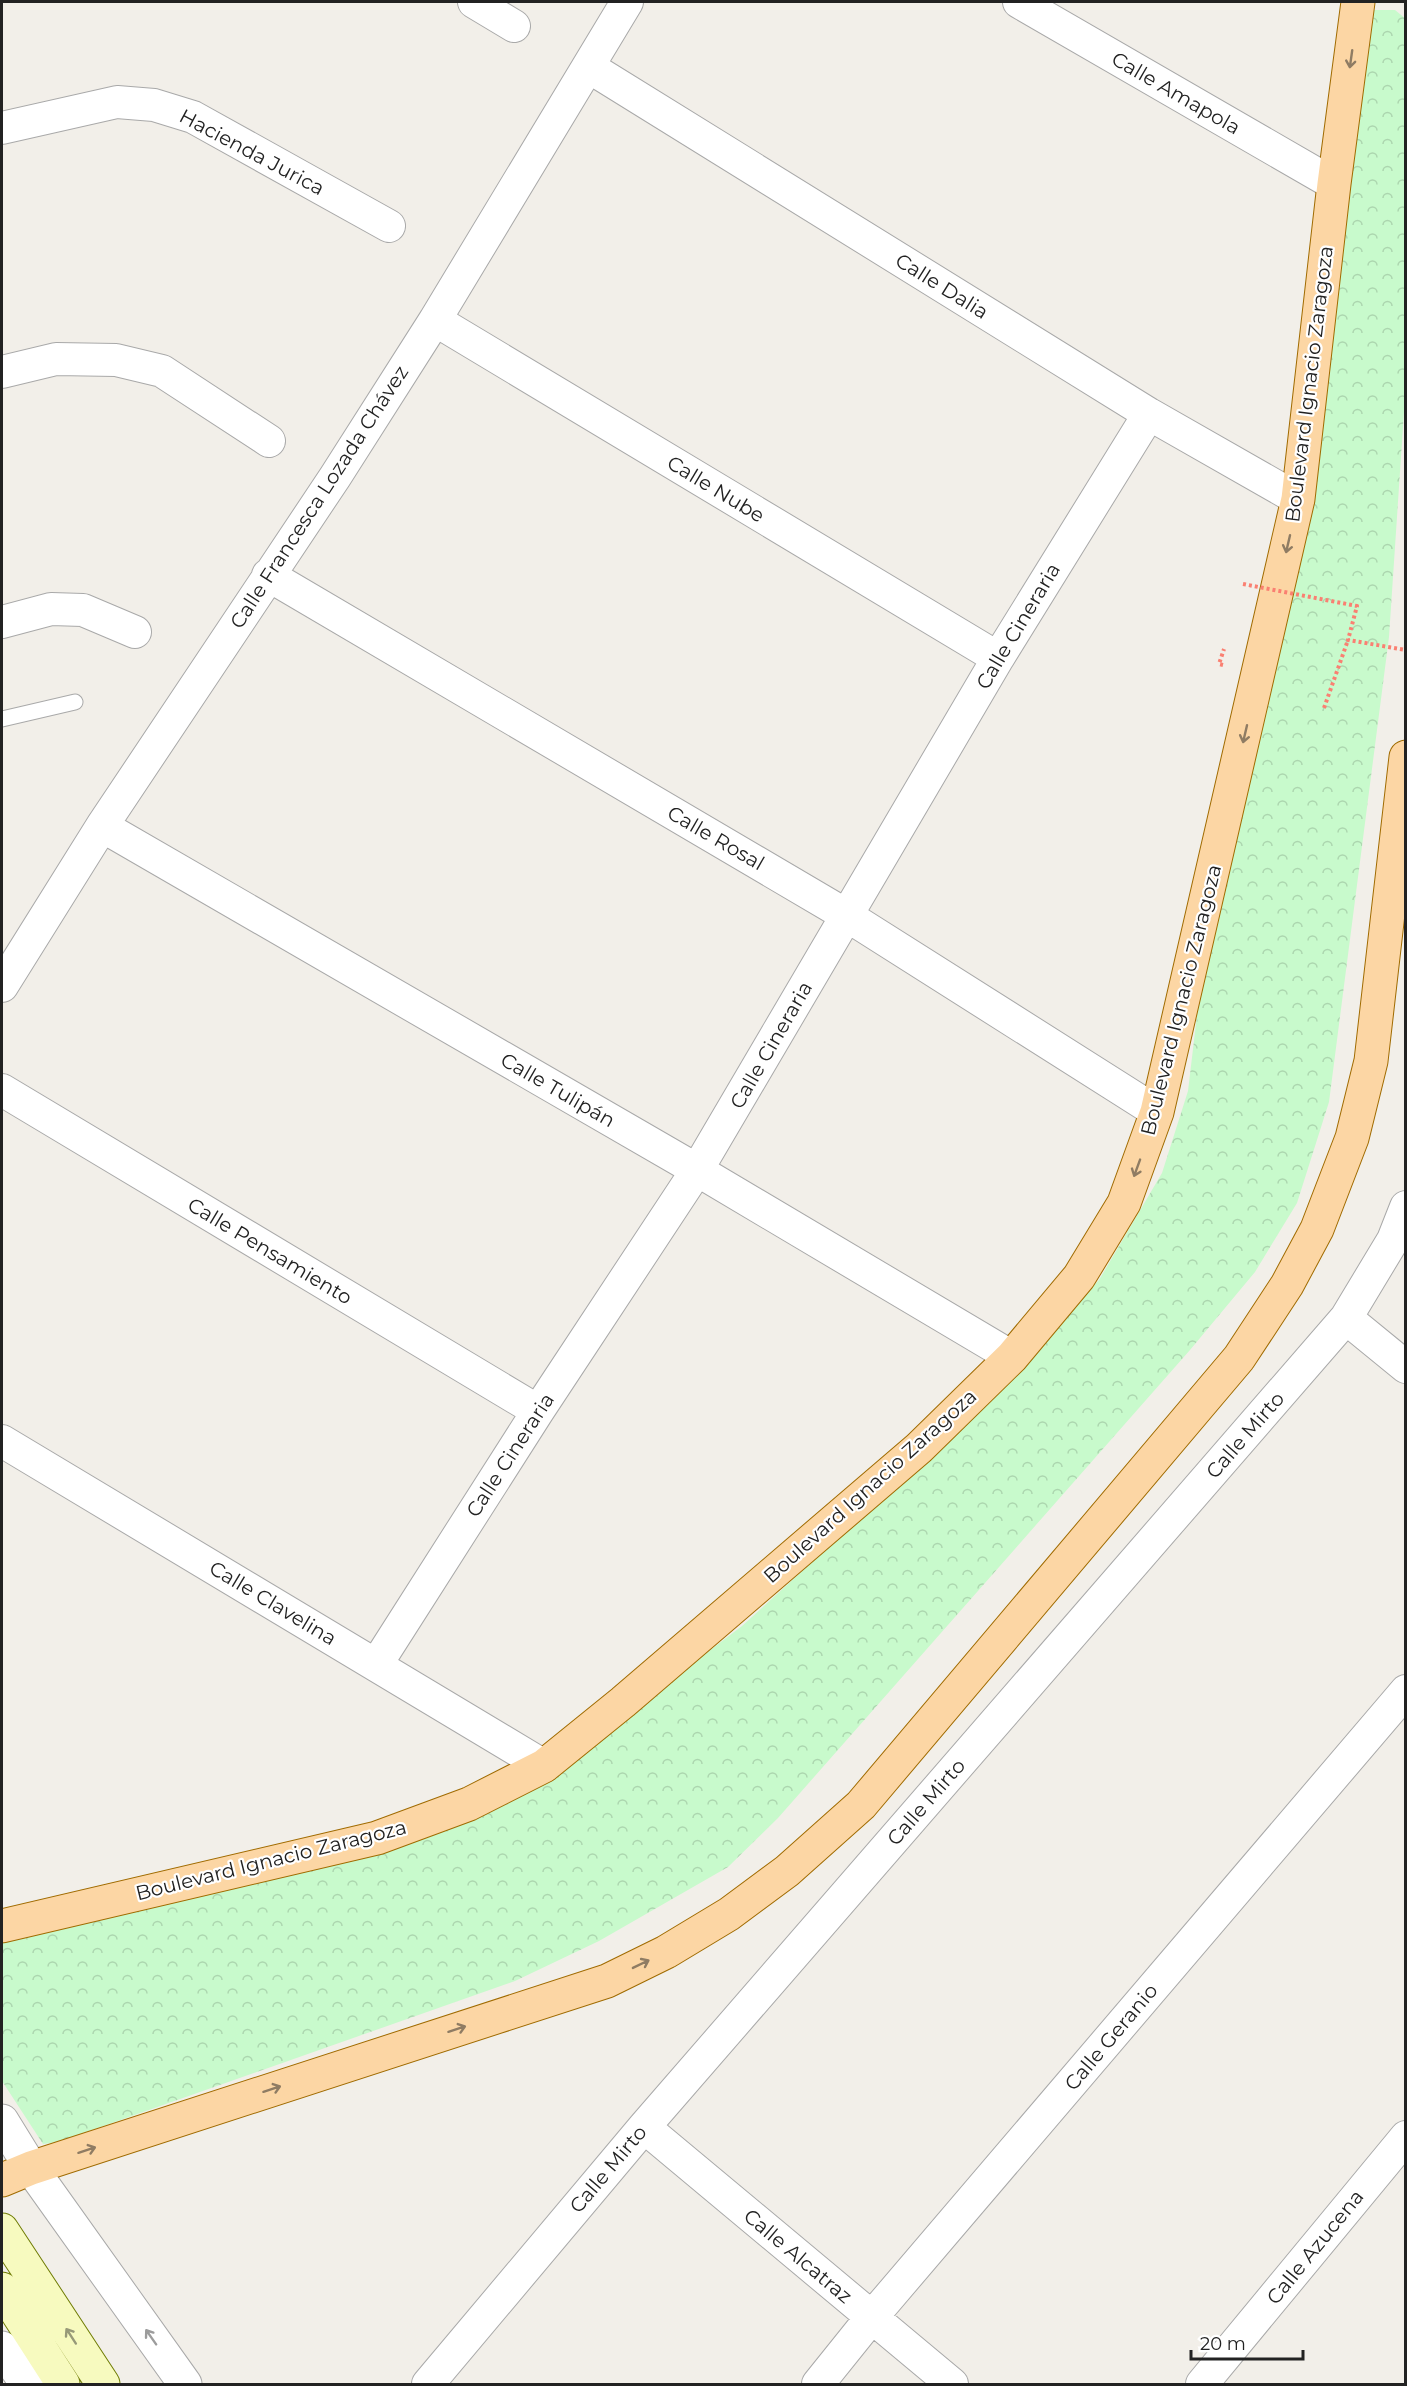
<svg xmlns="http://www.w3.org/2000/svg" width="1407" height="2386" viewBox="0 0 1407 2386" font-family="Montserrat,sans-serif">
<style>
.park{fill:url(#park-crowns)}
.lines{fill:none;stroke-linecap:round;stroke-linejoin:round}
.service-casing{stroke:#a9a9a9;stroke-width:17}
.minor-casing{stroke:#a9a9a9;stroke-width:34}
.tertiary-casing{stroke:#a9a9a9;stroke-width:35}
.secondary-casing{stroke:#707d05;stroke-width:35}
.primary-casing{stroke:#a06b00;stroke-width:35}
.path{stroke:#fa8072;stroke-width:4;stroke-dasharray:3 3;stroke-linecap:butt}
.service{stroke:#fff;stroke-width:15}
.minor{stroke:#fff;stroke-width:32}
.tertiary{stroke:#fff;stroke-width:33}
.secondary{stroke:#f7fabf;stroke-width:33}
.primary{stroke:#fcd6a4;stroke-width:33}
.path-bridge{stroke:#fa8072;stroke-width:4;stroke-dasharray:3 3;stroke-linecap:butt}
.oneway{stroke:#8f7c63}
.oneway2{stroke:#979978}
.oneway3{stroke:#9c9c9c}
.labels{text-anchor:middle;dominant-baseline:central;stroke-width:4.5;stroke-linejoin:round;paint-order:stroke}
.street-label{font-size:20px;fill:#222;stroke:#fff}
</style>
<defs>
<pattern id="park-crowns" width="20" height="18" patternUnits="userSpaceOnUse" patternTransform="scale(1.5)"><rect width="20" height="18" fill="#c8facc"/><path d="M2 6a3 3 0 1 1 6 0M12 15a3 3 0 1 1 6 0" fill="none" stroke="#acd6af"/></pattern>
</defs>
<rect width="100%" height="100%" fill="#f2efe9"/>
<!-- park -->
<path class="park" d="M1361 10H1395L1406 19V382L1389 637 1329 1102 1297 1203 1255 1272 1190 1350 778 1818 728 1867 599 1941 515 1981 58 2142 43 2144 2 2081V1934L532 1785 742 1626 924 1460 1099 1280 1162 1173 1188 1091 1209 914 1311 355Z"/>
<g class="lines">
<defs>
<path id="service" d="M2 719 75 702"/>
<path id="minor" d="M474 2 514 26
M1019 2 1334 184
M589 67 1149 414 1298 499
M2 128 117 102 154 105 193 117 389 226
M435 320 998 658
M2 372 56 359 116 360 162 371 269 441
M268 575 846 915 1157 1112
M2 622 51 609 83 610 135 632
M102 826 697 1170 1012 1357
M2 986 102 826 335 477 435 320 627 2
M2 1090 538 1411
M1346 1318 1406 1367
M2 1441 544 1766
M376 1665 538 1411 697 1170 998 658 1149 414
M644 2127 952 2384
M428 2384 644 2127 1346 1318 1393 1240 1406 1207
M818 2384 871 2318 1406 1691
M1202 2384 1406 2137"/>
<path id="tertiary" d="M2 2121 31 2168 185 2384
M2 2348 27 2384"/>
<path id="secondary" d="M2 2230 103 2384
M2 2289 63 2384"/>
<path id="primary" d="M2 1926 377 1838 469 1804 544 1766 623 1702 919 1448 1012 1357 1079 1277 1124 1203 1157 1112 1298 499 1334 184 1358 2
M2 2180 31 2168 607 1981 666 1952 729 1914 787 1871 861 1805 1239 1358 1287 1285 1317 1229 1352 1138 1371 1061 1406 757"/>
</defs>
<!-- service casing -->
<use href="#service" class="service-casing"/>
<!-- minor casing -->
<use href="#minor" class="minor-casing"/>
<!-- tertiary casing -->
<use href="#tertiary" class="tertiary-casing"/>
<!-- secondary casing -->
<use href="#secondary" class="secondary-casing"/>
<!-- primary casing -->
<use href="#primary" class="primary-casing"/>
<!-- path -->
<path class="path" d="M1223 665 1219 664 1224 649
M1324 708 1348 640"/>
<!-- service -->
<use href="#service" class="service"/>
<!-- minor -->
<use href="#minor" class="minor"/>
<!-- tertiary -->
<use href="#tertiary" class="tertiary"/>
<!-- secondary -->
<use href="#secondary" class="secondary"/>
<!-- primary -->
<use href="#primary" class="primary"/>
<!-- path-bridge -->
<path class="path-bridge" d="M1243 584 1357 606 1348 640 1406 650"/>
</g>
<!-- one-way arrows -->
<defs><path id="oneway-shaft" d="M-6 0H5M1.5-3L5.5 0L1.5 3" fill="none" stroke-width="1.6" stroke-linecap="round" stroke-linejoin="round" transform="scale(1.5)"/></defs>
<g class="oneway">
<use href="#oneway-shaft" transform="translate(1351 59) rotate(98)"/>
<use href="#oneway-shaft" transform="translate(1288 544) rotate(103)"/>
<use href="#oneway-shaft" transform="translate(1245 734) rotate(103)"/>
<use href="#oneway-shaft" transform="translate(1137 1168) rotate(110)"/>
<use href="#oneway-shaft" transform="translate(641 1964) rotate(-26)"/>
<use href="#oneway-shaft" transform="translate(457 2029) rotate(-18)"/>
<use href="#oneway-shaft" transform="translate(272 2089) rotate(-18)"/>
<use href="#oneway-shaft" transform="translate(87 2150) rotate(-18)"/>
</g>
<use class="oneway2" href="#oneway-shaft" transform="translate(71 2336) rotate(-123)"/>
<use class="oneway3" href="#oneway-shaft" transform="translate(151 2337) rotate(-125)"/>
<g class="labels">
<!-- street labels -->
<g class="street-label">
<text transform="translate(1176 93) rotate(30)">Calle Amapola</text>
<text transform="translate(252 152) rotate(28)">Hacienda Jurica</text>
<text transform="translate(942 286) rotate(32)">Calle Dalia</text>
<text transform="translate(1309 384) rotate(-83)">Boulevard Ignacio Zaragoza</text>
<text transform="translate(716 489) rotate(31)">Calle Nube</text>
<text transform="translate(319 497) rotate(-57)">Calle Francesca Lozada Chávez</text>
<text transform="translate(1018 626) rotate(-59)">Calle Cineraria</text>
<text transform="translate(716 838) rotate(30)">Calle Rosal</text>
<text transform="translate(1181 1000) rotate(-76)">Boulevard Ignacio Zaragoza</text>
<text transform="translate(771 1045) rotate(-60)">Calle Cineraria</text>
<text transform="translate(558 1090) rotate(30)">Calle Tulipán</text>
<text transform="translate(270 1251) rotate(31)">Calle Pensamiento</text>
<text transform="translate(1245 1435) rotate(-49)">Calle Mirto</text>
<text transform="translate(510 1455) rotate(-57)">Calle Cineraria</text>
<text transform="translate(870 1486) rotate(-42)">Boulevard Ignacio Zaragoza</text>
<text transform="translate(273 1603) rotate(31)">Calle Clavelina</text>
<text transform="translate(926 1802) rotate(-49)">Calle Mirto</text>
<text transform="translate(271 1860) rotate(-14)">Boulevard Ignacio Zaragoza</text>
<text transform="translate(1111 2037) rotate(-50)">Calle Geranio</text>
<text transform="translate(608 2169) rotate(-50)">Calle Mirto</text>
<text transform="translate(1315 2247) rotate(-51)">Calle Azucena</text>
<text transform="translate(798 2256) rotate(40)">Calle Alcatraz</text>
</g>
</g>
<!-- border -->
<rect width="1407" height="2386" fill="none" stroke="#222222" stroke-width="6"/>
<!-- scale -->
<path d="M1191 2350v9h112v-9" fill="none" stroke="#222222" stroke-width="3"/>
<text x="1200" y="2350" font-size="18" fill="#222222" stroke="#ffffff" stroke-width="4.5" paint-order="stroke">20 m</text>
</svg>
